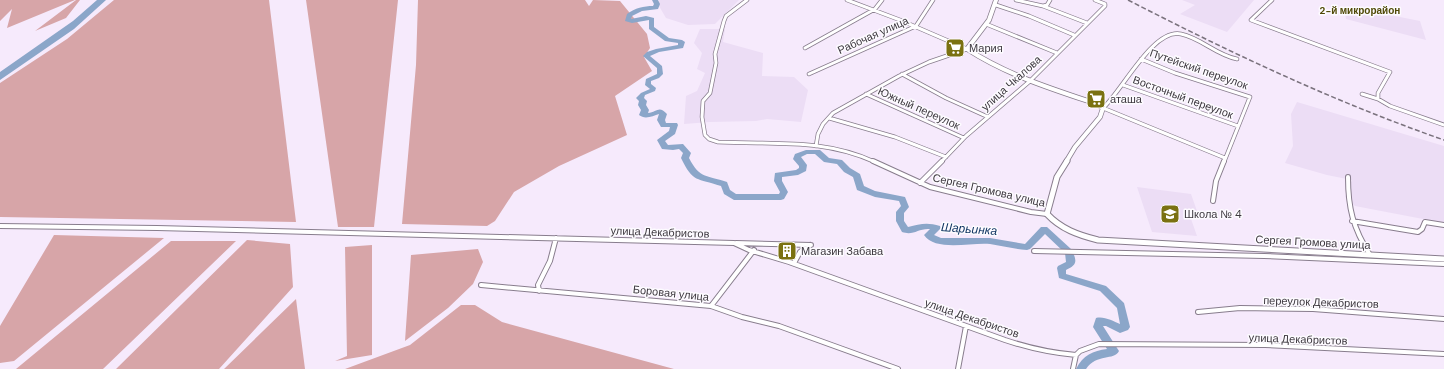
<svg xmlns="http://www.w3.org/2000/svg" width="1444" height="369" viewBox="0 0 1444 369" font-family="'DM Sans',sans-serif">
<style>
.built{fill:#ecddf5}
.forest{fill:#d7a5a8}
.water{fill:#8ba6c9}
.lines{fill:none;stroke-linecap:round;stroke-linejoin:round}
.river{fill:#8ba6c9;fill-rule:evenodd}
.minor-far1-casing{stroke:#887d8d;stroke-width:4.5}
.minor-casing{stroke:#887d8d;stroke-width:6}
.tertiary-far1-casing{stroke:#887d8d;stroke-width:5.5}
.tertiary-casing{stroke:#887d8d;stroke-width:7}
.minor-far1{stroke:#fff;stroke-width:3}
.minor{stroke:#fff;stroke-width:4}
.tertiary-far1{stroke:#fff;stroke-width:4}
.tertiary{stroke:#fff;stroke-width:5}
.rail{stroke:#7a727d;stroke-width:1.5;stroke-dasharray:5 2.5;stroke-linecap:butt}
.labels{text-anchor:middle;dominant-baseline:central;stroke-width:3;stroke-linejoin:round;paint-order:stroke}
.far-neighbourhood-label{font-size:10px;font-weight:bold;fill:#504a08;stroke:#fdfbff}
.street-label{font-size:11px;fill:#3d383f;stroke:#fdfbff}
.poi-label{font-size:11px;fill:#3d383f;stroke:#fdfbff;text-anchor:start}
.water-label{font-size:12px;font-style:italic;fill:#123764;stroke:#fdfbff}
</style>
<rect width="100%" height="100%" fill="#f6eafc"/>
<!-- built -->
<path class="built" d="M659 0H739L715 24 688 25 666 18 659 6Z
M1182 0H1254L1227 32 1180 14 1195 5Z
M1344 6 1420 21 1426 40 1346 19Z
M700 29H725L723 42 763 53 762 76 794 77 808 90 801 122 767 119 756 121 710 122 684 124 686 96 697 91 705 73 697 69 702 53 694 43Z
M1297 102 1444 146V223L1355 206 1345 197 1352 180 1327 175 1285 163 1293 146 1291 114Z
M1137 187 1191 194 1197 211 1190 216 1197 236 1152 232Z"/>
<!-- forest -->
<path class="forest" d="M0 0H75L7 28 12 9 0 21Z
M76 0H80L66 18 35 31Z
M114 0H269L296 222 0 217V83L67 39Z
M306 0H398L374 227H338Z
M418 0H585L589 6 593 0 620 1 647 34 650 48 644 57 652 71 615 96 627 135 559 166 514 192 495 221 487 226 402 224 416 65Z
M54 235 164 238 14 361 0 363V326Z
M247 240 290 244 293 287 219 369H116Z
M171 241H236L103 369H16Z
M372 245V355L335 361 347 356 345 247Z
M478 249 483 262 473 284 448 308 405 341 411 255Z
M296 299 305 369H224Z
M461 305H475L502 322 674 369H345L410 345Z"/>
<!-- water -->
<path class="water" d="M97 0H106L74 29 0 80V72L73 21Z"/>
<g class="lines">
<!-- river -->
<path class="river" d="M652 0H658L660 4 658 9 642 11 632 16 631 19 646 16 654 18V27L669 38 682 40 685 42 683 48 659 52 650 56 662 66 663 74 659 78 651 81V84L656 88 655 91 645 95 644 98 647 101 646 105 649 110 648 113C657 112 659 105 667 114L665 120 666 123H677L678 125 675 134 665 141 668 145 683 144 691 153 689 158C700 179 706 175 727 182L730 190 736 194H779L780 192 774 181 775 173 796 170 799 168V166L793 159 795 154 806 150H820L829 158 842 160 850 168 860 174 864 186 875 191 905 197 909 207 904 213V221L908 227C920 224 927 222 940 226L941 228 934 235 941 238H990L1025 244 1041 227H1047L1071 249C1077 260 1078 265 1066 270V274L1106 286 1124 303 1130 327 1128 330 1120 333 1106 326H1103L1117 348 1119 351C1114 361 1097 353 1086 369H1076C1083 355 1093 351 1107 349L1093 327 1096 318C1104 316 1113 321 1120 324L1117 308 1100 291 1059 278 1057 268 1058 266 1066 262 1065 253 1045 234 1030 249 1027 250C1014 249 1002 246 990 244 972 242 935 252 924 235L930 229C918 228 914 236 902 232L896 221V212L901 206 899 201 875 197 857 190 853 177 844 172 837 164 824 162 815 154H807L801 157 807 165 806 171 798 175 782 177V181L788 192 784 199 781 200H734L724 194 721 186C697 178 693 183 681 158L683 153 679 149 673 150 662 149 657 140 669 131 670 127H661L657 120 659 114C653 116 645 120 639 115L641 110 638 105 639 101 636 98 641 93 650 89 645 85 646 79 657 74V68L643 56 647 52 656 49 678 45V43L665 41 649 29V20L632 23 625 21 627 14C635 8 644 6 653 6L654 4Z"/>
<defs>
<path id="minor-far1" d="M747 0 726 16 724 21 715 54 716 63 710 93 703 101 702 117 705 135 709 139 718 142C774 145 822 138 875 162
M847 0 900 20 967 49
M1016 0 1043 6 1087 23
M1272 0 1251 20 1390 72 1378 93V99
M996 5 1029 16 1074 35
M1043 6 1047 5 1050 0
M986 24 1057 53
M805 48 875 9 882 0
M1141 59 1175 73 1250 97 1224 162
M809 74 916 26 933 0
M902 74 946 98 988 117
M1123 85 1238 126
M866 94 964 138
M1362 94 1378 99 1390 106 1444 125
M829 118 895 137 946 157
M816 146 818 134 823 124 833 113 899 76 929 62 967 49
M1225 158 1103 108C1122 91 1153 28 1181 34 1201 38 1216 55 1237 59
M941 162 966 136 1030 81 1105 6V4L1095 0"/>
<path id="minor" d="M873 161 930 187 1031 212 1047 214
M1348 177C1348 208 1353 228 1370 255
M920 183 942 161
M1213 201 1216 181 1224 161
M1352 221 1418 232 1422 229 1425 222 1444 225
M0 226 157 228 734 243 749 250 789 262 1005 340C1029 348 1052 353 1076 355L1080 351 1099 344 1265 345 1444 354
M736 243 811 245
M1034 251 1264 256 1444 264
M794 263 800 252 810 245
M481 285 711 306 742 317 779 326 898 369
M539 291 538 285 550 261 556 238
M711 306 754 250
M1198 312 1240 308 1313 309 1444 319
M958 369 966 326
M1073 369 1076 355"/>
<path id="tertiary-far1" d="M996 0 989 20 967 49C1007 75 1052 89 1097 104L1103 108 1100 117 1075 147 1066 162"/>
<path id="tertiary" d="M1067 161 1057 177 1047 214C1061 229 1078 235 1098 240L1444 259"/>
</defs>
<!-- minor-far1 casing -->
<use href="#minor-far1" class="minor-far1-casing"/>
<!-- minor casing -->
<use href="#minor" class="minor-casing"/>
<!-- tertiary-far1 casing -->
<use href="#tertiary-far1" class="tertiary-far1-casing"/>
<!-- tertiary casing -->
<use href="#tertiary" class="tertiary-casing"/>
<!-- minor-far1 -->
<use href="#minor-far1" class="minor-far1"/>
<!-- minor -->
<use href="#minor" class="minor"/>
<!-- tertiary-far1 -->
<use href="#tertiary-far1" class="tertiary-far1"/>
<!-- tertiary -->
<use href="#tertiary" class="tertiary"/>
<!-- rail -->
<path class="rail" d="M1128 0C1231 53 1335 102 1444 140"/>
</g>
<!-- icons -->
<defs>
<symbol id="supermarket-square" viewBox="-11 -11 22 22"><rect x="-9" y="-9" width="18" height="18" rx="4" fill="#7a7111" stroke="#fdfbff"/><path d="M-6-5.5h2.5l.6 2H6L4.5 2H-2.5L-4.4-4H-6ZM-1.5 3.2a1.3 1.3 0 1 0 .1 0ZM3 3.2a1.3 1.3 0 1 0 .1 0Z" fill="#fff"/></symbol>
<symbol id="school-square" viewBox="-11 -11 22 22"><rect x="-9" y="-9" width="18" height="18" rx="4" fill="#7a7111" stroke="#fdfbff"/><path d="M0-5L7-2L0 1L-7-2ZM-4 1L0 2.5L4 1V4Q0 6-4 4Z" fill="#fff"/></symbol>
<symbol id="building-square" viewBox="-11 -11 22 22"><rect x="-9" y="-9" width="18" height="18" rx="4" fill="#7a7111" stroke="#fdfbff"/><path d="M-4-6H4V6H1V3H-1V6H-4ZM-2.5-4.3h1.7v1.8h-1.7ZM.8-4.3h1.7v1.8H.8ZM-2.5-1h1.7V.8h-1.7ZM.8-1h1.7V.8H.8Z" fill="#fff"/></symbol>
</defs>
<g fill-rule="evenodd">
<use href="#supermarket-square" x="944" y="37" width="22" height="22"/>
<use href="#supermarket-square" x="1085" y="88" width="22" height="22"/>
<use href="#school-square" x="1159" y="203" width="22" height="22"/>
<use href="#building-square" x="776" y="240" width="22" height="22"/>
</g>
<g class="labels">
<!-- far-neighbourhood labels -->
<g class="far-neighbourhood-label">
<text x="1360" y="10">2-й микрорайон</text>
</g>
<!-- street labels -->
<g class="street-label">
<text transform="translate(873 35) rotate(-24)">Рабочая улица</text>
<text transform="translate(1199 69) rotate(19)">Путейский переулок</text>
<text transform="translate(1011 83) rotate(-42)">улица Чкалова</text>
<text transform="translate(1183 97) rotate(20)">Восточный переулок</text>
<text transform="translate(919 108) rotate(24)">Южный переулок</text>
<text transform="translate(989 190) rotate(13)">Сергея Громова улица</text>
<text transform="translate(660 232) rotate(2)">улица Декабристов</text>
<text transform="translate(1313 242) rotate(3)">Сергея Громова улица</text>
<text transform="translate(671 293) rotate(6)">Боровая улица</text>
<text transform="translate(1321 302) rotate(2)">переулок Декабристов</text>
<text transform="translate(972 318) rotate(19)">улица Декабристов</text>
<text transform="translate(1298 339) rotate(2)">улица Декабристов</text>
</g>
<!-- poi labels -->
<g class="poi-label">
<text x="969" y="48">Мария</text>
<text x="1110" y="99">аташа</text>
<text x="1184" y="214">Школа № 4</text>
<text x="801" y="251">Магазин Забава</text>
</g>
<!-- water labels -->
<g class="water-label">
<text transform="translate(969 229) rotate(4)">Шарьинка</text>
</g>
</g>
</svg>
